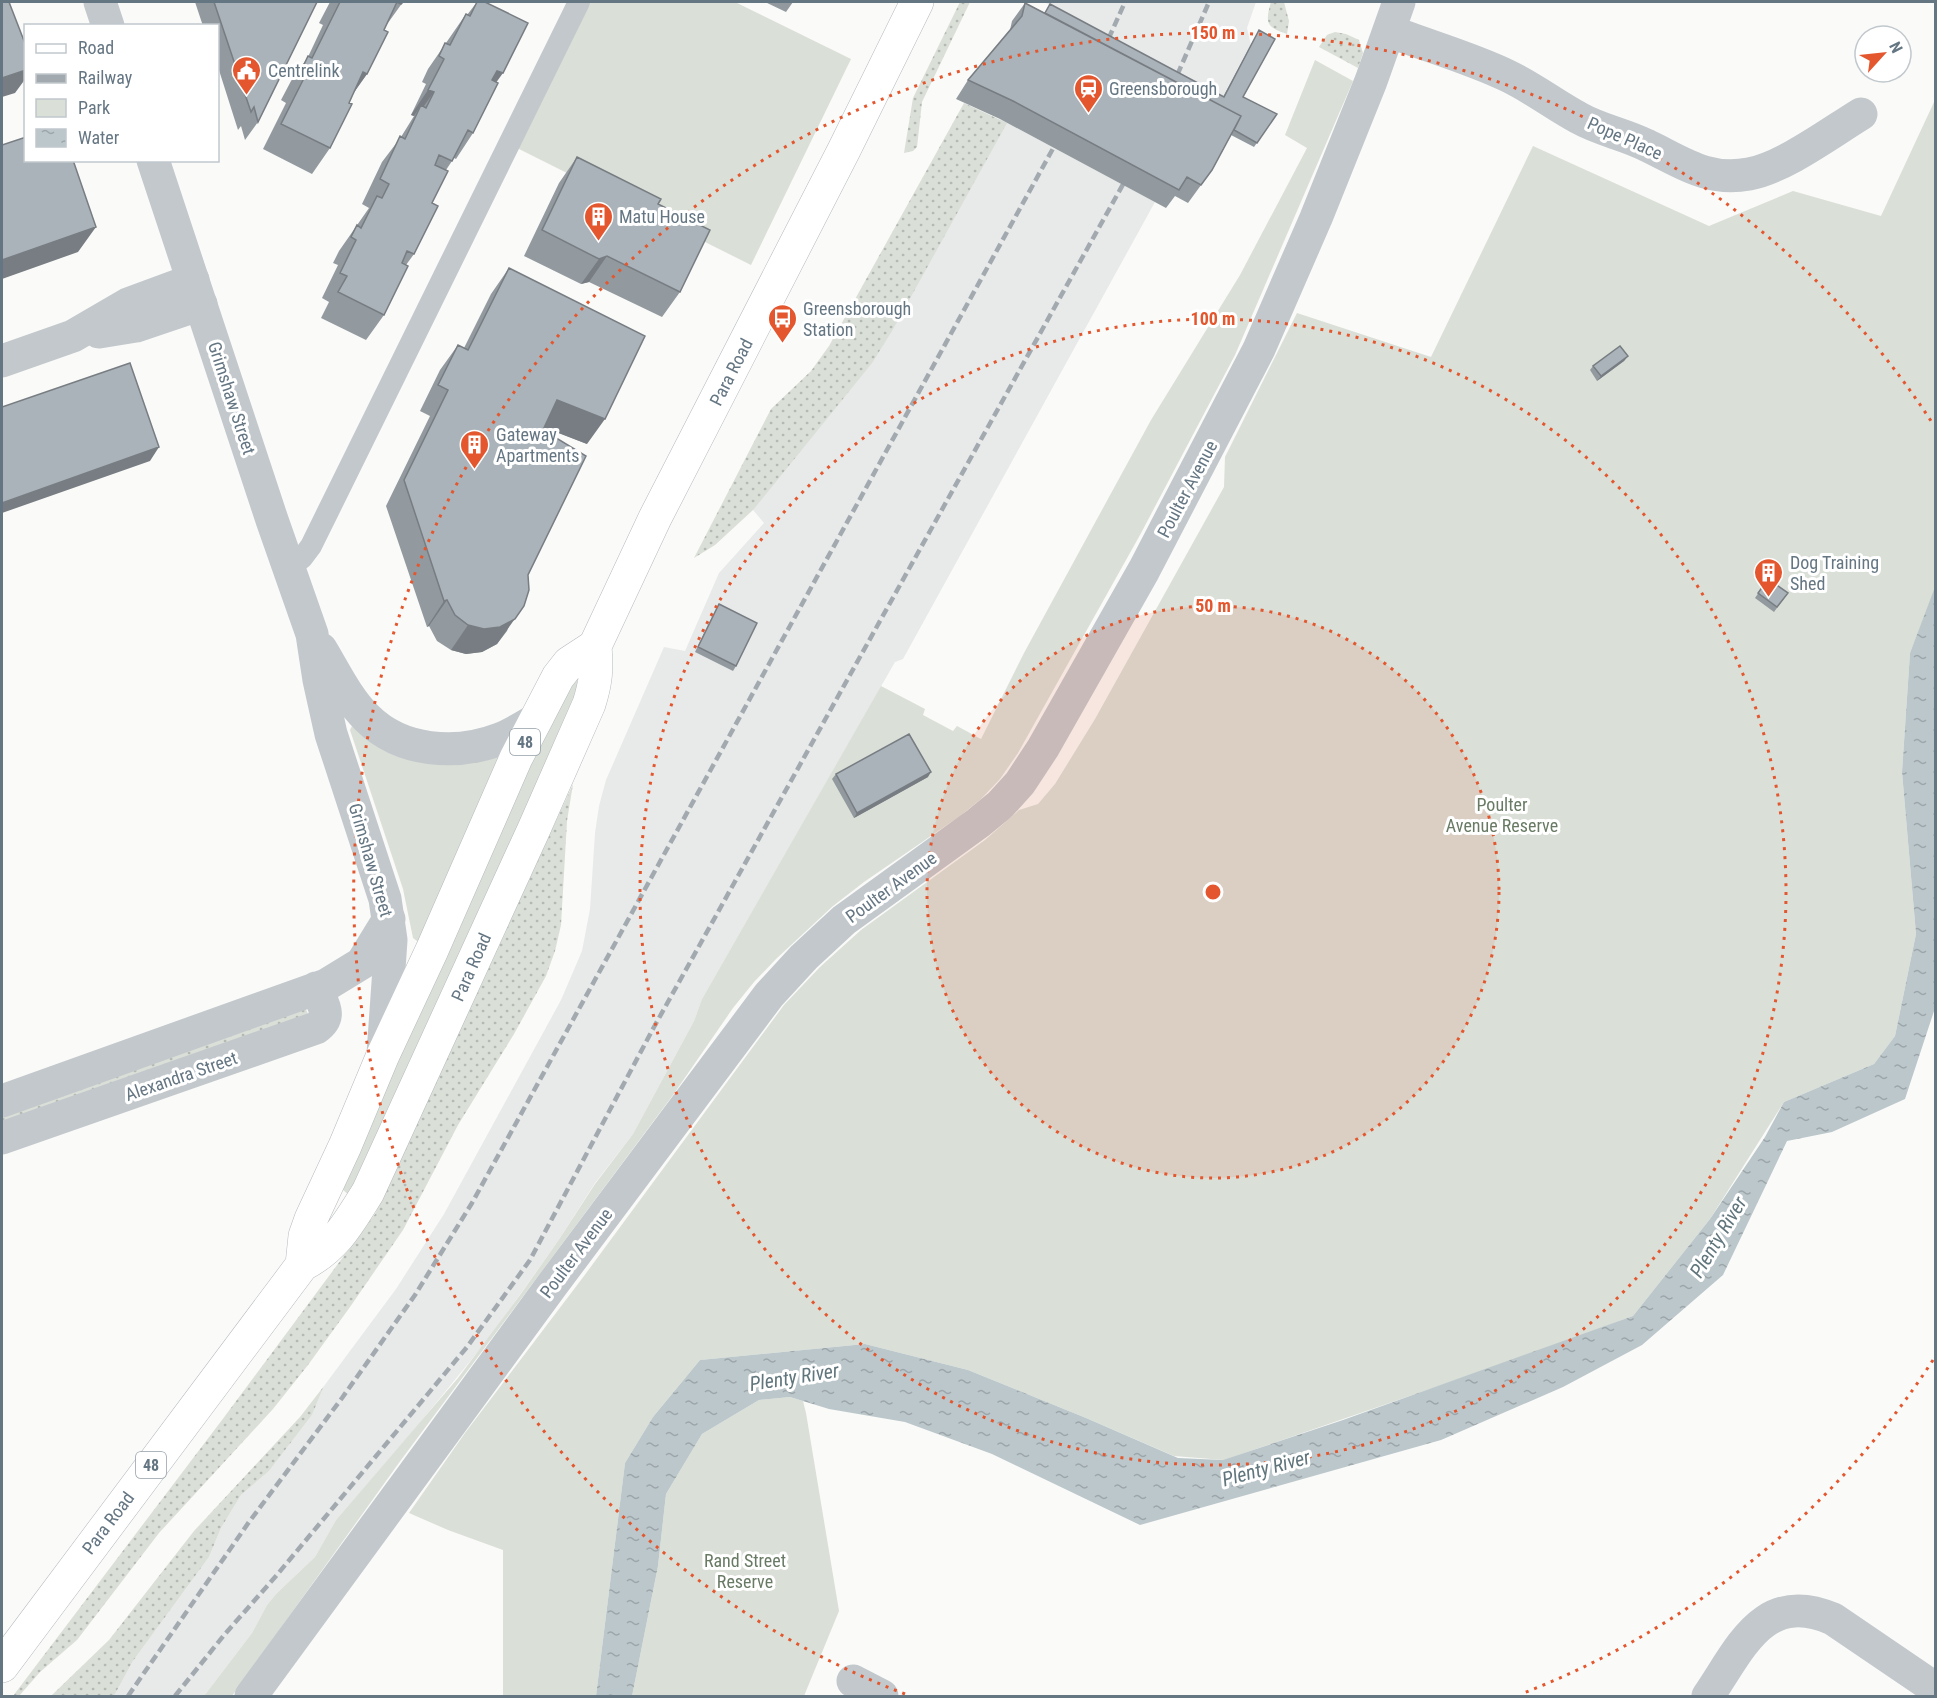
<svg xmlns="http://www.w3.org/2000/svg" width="1937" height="1698" viewBox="0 0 1937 1698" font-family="'Roboto Condensed',sans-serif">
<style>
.built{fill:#e8e9e9}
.green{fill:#dadfd7}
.garden{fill:url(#garden-dots)}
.water{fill:url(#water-ripples)}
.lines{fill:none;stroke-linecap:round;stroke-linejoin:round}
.primary-casing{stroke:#b5babe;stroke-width:34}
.service{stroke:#c3c8cc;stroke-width:22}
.minor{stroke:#c3c8cc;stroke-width:33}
.tertiary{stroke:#c3c8cc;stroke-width:33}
.primary{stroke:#fff;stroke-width:33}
.rail{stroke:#a2aab0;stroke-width:4.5;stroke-dasharray:9 4.5;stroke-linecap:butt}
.wall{fill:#929a9f}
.shaded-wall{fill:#777d82}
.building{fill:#aab3b9;stroke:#777d82;stroke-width:1.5}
.ring{fill:none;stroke:#e4572e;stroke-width:3;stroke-dasharray:3 6}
.labels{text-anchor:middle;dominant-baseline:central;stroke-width:6;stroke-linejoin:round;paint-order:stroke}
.shield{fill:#fff;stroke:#939fa8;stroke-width:1.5}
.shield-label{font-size:16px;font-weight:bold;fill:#657683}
.poi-label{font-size:18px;fill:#657683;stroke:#fff;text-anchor:start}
.street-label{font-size:18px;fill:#657683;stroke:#fff}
.park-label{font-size:18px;fill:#687a64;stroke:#fff}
.water-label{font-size:20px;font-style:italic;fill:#60757c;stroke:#fff}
.centre{fill:#e4572e;stroke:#fff;stroke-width:3}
.ring-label{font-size:18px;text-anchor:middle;font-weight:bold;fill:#e4572e;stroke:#fff;stroke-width:6;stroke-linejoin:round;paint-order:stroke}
</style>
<defs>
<pattern id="garden-dots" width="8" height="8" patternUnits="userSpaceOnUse" patternTransform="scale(1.5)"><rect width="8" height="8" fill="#dadfd7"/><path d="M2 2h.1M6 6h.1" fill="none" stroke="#b4b9b4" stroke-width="1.8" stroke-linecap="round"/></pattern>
<pattern id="water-ripples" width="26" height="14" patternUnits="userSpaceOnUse" patternTransform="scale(1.5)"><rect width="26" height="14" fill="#bbc7cb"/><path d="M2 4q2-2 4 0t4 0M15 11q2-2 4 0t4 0" fill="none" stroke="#9ca6aa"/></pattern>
</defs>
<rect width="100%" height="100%" fill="#fafaf8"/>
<!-- built -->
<path class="built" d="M1044 2H1256L1247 28 1251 45 1223 98Z
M1000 119 1155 202 903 659 895 662 702 999 694 1021 633 1134 595 1183 558 1241 489 1338 418 1425 336 1520 315 1557 277 1593 267 1605 252 1633 204 1696H114L133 1661 209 1557 221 1528 241 1495 269 1471 312 1415 324 1386 396 1289 444 1214 561 1000 582 951 590 909 595 833 599 806 606 780 664 647 685 651 719 573 764 523 737 491Z"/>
<!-- green -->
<path class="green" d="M588 2H735L851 59 751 265 517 148Z
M1315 60 1353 81 1235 355 1140 535 1018 753 1000 779 981 799 960 816 864 882 833 906 776 959 754 982 733 1008 673 1095 401 1460 232 1696H204L252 1633 267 1605 277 1593 315 1557 336 1520 458 1378 520 1295 558 1241 595 1184 633 1134 694 1021 702 999 881 686 925 709 923 715 953 731 957 726 981 739 1024 653 1151 420 1240 275 1307 148 1285 135Z
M1935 100 1936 587 1910 653 1902 772 1916 934 1895 1036 1874 1064 1784 1102 1710 1219 1633 1316 1537 1352 1224 1460 1174 1456 1086 1418 968 1370 865 1344 700 1360 653 1417 625 1463 596 1696H503V1550L448 1530 409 1513 465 1433 584 1276 784 1005 820 967 861 930 985 840 1019 810 1038 804 1055 784 1095 719 1224 487 1225 457 1297 313 1431 357 1533 146 1709 226 1793 191 1881 216Z
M576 680 582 686 350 1196 342 1189 506 811 569 688Z
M352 726 501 755 420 940 417 941 413 938 403 889 350 730Z
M790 1397 803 1401 806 1413 839 1611 804 1696H632L658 1566 666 1494 702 1434 759 1400Z"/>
<!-- garden -->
<path class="garden" d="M960 2H970L922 102 917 147 913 151 904 153 913 98Z
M1271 2H1284L1289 21 1287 34C1266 27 1265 23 1271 2Z
M1335 32 1346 34 1359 40 1363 53 1358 68 1319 47 1327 35Z
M964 103 1007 123 892 331 872 363 753 510 715 545 694 558 771 409 811 371 829 346Z
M573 784 567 821 561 925 555 951 546 976 514 1034 458 1125 403 1230 350 1307 308 1365 273 1409 159 1533 77 1640 40 1672 19 1696H13L222 1420 375 1214Z
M305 1007 308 1014 2 1127V1112Z
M324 1386 312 1415 269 1471 241 1495 221 1528 209 1557 133 1661 114 1696H51L109 1640 194 1531 300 1417Z"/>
<!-- water -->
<path class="water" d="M1935 587V1008L1905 1099 1832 1132 1787 1141 1723 1275 1642 1345 1563 1387 1441 1440 1140 1525 992 1454 905 1422 829 1409 790 1397 759 1400 702 1434 666 1494 658 1566 632 1696H596L625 1463 653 1417 700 1360 865 1344 968 1370 1086 1418 1178 1458 1223 1460 1343 1420 1633 1316 1710 1219 1765 1137 1784 1102 1874 1064 1895 1036 1916 934 1902 772 1910 653Z"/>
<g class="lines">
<defs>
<path id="primary" d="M302 1265 305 1236 311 1219 345 1146 383 1055 432 950 516 758 558 677 569 663 595 646
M2 1666 302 1265C336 1247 348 1224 368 1192L534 829 589 704C596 682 597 669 595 646L655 518 844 150 917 2"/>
</defs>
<!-- primary casing -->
<use href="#primary" class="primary-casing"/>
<!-- service -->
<path class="service" d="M289 567 302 558 311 546 579 2"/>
<!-- minor -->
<path class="minor" d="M1389 31C1428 46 1471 58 1508 76 1533 88 1555 105 1579 118 1600 130 1624 134 1646 145 1682 162 1707 182 1749 174 1783 168 1830 133 1861 114
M99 332 136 326 201 304
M2 361 73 336 128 304 193 280
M2 1101 326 985 362 963 389 919
M2 1138 316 1028C333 1016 323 1005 316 988
M853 1681 882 1696
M251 1696 552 1285 769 995 804 957 844 920 978 823 1000 805 1020 783 1043 748 1144 570 1259 349 1316 218 1371 81 1399 2
M1708 1696C1741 1648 1763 1589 1833 1619L1936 1689"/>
<!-- tertiary -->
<path class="tertiary" d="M100 2 108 26
M153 160 272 520 312 634 319 680 331 734 385 899 391 940 383 1054
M321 649C335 672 347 698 367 718 401 752 456 756 500 739 513 734 525 726 537 719"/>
<!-- primary -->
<use href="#primary" class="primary"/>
<!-- rail -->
<path class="rail" d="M1103 51 1125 2
M1172 87 1209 2
M128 1696 249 1522 342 1398 415 1295 472 1203 1061 134
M175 1696 225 1634 276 1576 467 1347 530 1260 654 1027 1131 170"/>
</g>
<!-- wall -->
<path class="wall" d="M195 2H317L258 122 245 140 241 126 238 130 218 67V26H203Z
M330 2H403L385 27 367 74 353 94 330 148 312 174 263 149 286 103 281 100 291 81 308 57 323 25 319 23Z
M477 2H485L496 82 473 133 456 159 454 158 446 170 432 203 414 254 406 265 384 315 366 340 321 318 329 302 322 298 338 265 333 263 339 251 369 208 362 204 382 162 401 137 414 116 411 115 426 84 422 82 428 69 466 14 467 15Z
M765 2H793L786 12Z
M1025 3 1045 13 1050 4 1223 97 1259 30 1243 97 1277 114 1254 147 1231 135 1212 170 1188 203 1175 196 1166 208 1000 119 956 99 968 80 1010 30 1012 21Z
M577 157 658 204 680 292 662 317 589 282 581 284 524 256 559 183Z
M509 268 587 444 544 427 543 430 528 575 507 631 497 644 482 652 466 654 451 650 437 641 429 626 427 627 386 506 430 416 420 411 440 370 458 345 464 348 491 294Z
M1628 356 1624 361 1597 381 1590 370 1593 366Z
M1768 579 1788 593 1774 612 1755 598Z
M719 604 736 666 733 671 695 652 716 609Z
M836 774 928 777 854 818 832 779Z"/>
<!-- shaded-wall -->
<path class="shaded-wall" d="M26 70V78L15 93 2 97V78Z
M497 71 503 73 485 98 479 96Z
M363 72 367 74 349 99Z
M428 90 434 92 416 117 421 105 414 116 411 115Z
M96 227 78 252 2 279V260Z
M607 256 589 282 581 284 599 259Z
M1628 356 1624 361 1597 381 1601 376Z
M557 400 605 419 587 444 540 426Z
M159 447 150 461 2 513V503Z
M447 600 429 626 427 627 444 601Z
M524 606 497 644 482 652 466 654 451 650 468 625Z
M931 772 928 777 854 818 857 813Z"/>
<!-- building -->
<path class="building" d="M2 2H9L26 46V70L2 78Z
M214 2H317L258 122 254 107 251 112Z
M340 2H403L401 4 397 2 384 30 388 32 367 74 363 72 349 103 352 104 330 148 281 124 304 78 299 75 308 56 312 58Z
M477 2H485L528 23 503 73 497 71 492 80 498 83 473 133 468 130 452 161 439 155 435 165 448 171 432 203 438 206 414 254 407 251 402 263 408 266 384 315 338 292 347 276 340 273 356 240 351 237 357 225 361 228 377 196 382 198 389 184 380 179 400 136 405 139 421 105 426 108 434 92 428 90 444 59 439 56 445 43 450 45 466 14 470 16Z
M1025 3 1241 116 1212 170 1201 185 1187 177 1179 190 1013 101 968 80 1022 16Z
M1050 4 1224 97 1259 30 1275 39 1243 97 1277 114 1257 143 1234 130 1241 116 1045 13Z
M26 137V160H73L96 227 2 260V145Z
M577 157 661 199 658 204 710 230 680 292 607 256 599 259 542 230Z
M509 268 645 336 605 419 557 400 543 430 586 456 528 575 529 590 524 606 515 619 500 627 484 629 468 625 455 615 447 600 444 601 404 480 448 390 438 385 458 345 468 350Z
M1620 346 1628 356 1601 376 1593 366Z
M130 363 159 447 2 503V407Z
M1768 579 1788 593 1777 607 1758 593Z
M719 604 757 623 736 666 698 647Z
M909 734 931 772 857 813 836 774Z"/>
<!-- distance rings -->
<circle cx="1213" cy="892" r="286" fill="#e4572e" fill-opacity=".12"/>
<g class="ring">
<circle cx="1213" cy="892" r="286"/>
<circle cx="1213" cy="892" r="573"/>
<path d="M1933 1360A859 859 0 0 1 1521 1694M905 1694A859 859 0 1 1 1933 424"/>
</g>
<!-- icons -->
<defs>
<symbol id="civic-pin" viewBox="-11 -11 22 30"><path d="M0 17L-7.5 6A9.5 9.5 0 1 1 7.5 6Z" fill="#e4572e" stroke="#fff"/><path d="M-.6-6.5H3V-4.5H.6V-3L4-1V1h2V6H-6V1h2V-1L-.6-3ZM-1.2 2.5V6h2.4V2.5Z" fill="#fff"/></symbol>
<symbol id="station-pin" viewBox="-11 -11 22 30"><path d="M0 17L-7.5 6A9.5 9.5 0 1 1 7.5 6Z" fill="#e4572e" stroke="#fff"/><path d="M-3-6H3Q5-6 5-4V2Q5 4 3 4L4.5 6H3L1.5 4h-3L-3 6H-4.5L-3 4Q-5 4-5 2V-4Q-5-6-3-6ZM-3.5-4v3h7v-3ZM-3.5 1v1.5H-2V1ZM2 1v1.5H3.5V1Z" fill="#fff"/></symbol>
<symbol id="building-pin" viewBox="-11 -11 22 30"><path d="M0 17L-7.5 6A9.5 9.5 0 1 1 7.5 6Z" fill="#e4572e" stroke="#fff"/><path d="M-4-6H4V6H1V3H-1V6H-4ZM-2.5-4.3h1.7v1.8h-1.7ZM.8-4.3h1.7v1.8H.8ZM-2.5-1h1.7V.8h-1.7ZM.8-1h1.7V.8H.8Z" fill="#fff"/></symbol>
<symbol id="bus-pin" viewBox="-11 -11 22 30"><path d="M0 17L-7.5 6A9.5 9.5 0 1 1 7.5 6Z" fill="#e4572e" stroke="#fff"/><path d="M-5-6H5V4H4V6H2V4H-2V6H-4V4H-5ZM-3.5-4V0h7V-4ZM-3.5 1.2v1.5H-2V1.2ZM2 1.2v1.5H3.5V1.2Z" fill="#fff"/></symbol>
</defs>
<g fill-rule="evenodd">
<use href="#civic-pin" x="230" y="54" width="33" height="45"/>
<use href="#station-pin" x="1072" y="72" width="33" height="45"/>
<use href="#building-pin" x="582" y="200" width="33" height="45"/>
<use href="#bus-pin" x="766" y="302" width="33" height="45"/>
<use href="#building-pin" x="458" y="428" width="33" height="45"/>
<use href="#building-pin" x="1752" y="556" width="33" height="45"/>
</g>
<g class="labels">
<!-- shield labels -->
<g class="shield">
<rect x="510" y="729" width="30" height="26" rx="4.5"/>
<rect x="136" y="1452" width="30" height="26" rx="4.5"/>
</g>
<g class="shield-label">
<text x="525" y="742">48</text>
<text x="151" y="1465">48</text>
</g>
<!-- poi labels -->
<g class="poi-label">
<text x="268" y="70">Centrelink</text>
<text x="1109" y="88">Greensborough</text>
<text x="619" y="216">Matu House</text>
<text x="803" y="308">Greensborough<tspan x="803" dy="21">Station</tspan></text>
<text x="496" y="434">Gateway<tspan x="496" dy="21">Apartments</tspan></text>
<text x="1790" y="562">Dog Training<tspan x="1790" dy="21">Shed</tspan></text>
</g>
<!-- street labels -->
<g class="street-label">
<text transform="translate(1625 138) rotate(24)">Pope Place</text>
<text transform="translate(731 372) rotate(-63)">Para Road</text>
<text transform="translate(232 398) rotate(72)">Grimshaw Street</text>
<text transform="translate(1187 489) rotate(-62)">Poulter Avenue</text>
<text transform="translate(371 860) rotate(74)">Grimshaw Street</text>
<text transform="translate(891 887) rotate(-36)">Poulter Avenue</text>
<text transform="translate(471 967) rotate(-66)">Para Road</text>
<text transform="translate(181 1076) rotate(-19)">Alexandra Street</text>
<text transform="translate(576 1253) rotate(-53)">Poulter Avenue</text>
<text transform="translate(108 1523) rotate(-53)">Para Road</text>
</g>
<!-- park labels -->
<g class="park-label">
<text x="1502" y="804">Poulter<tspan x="1502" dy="21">Avenue Reserve</tspan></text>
<text x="745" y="1560">Rand Street<tspan x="745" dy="21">Reserve</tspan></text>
</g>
<!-- water labels -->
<g class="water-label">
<text transform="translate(1718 1237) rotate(-59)">Plenty River</text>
<text transform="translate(794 1377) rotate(-9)">Plenty River</text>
<text transform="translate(1266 1468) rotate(-15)">Plenty River</text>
</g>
</g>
<circle cx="1213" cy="892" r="9" class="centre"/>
<g class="ring-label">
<text x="1213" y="39">150 m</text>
<text x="1213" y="325">100 m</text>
<text x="1213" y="612">50 m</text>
</g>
<!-- border -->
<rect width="1937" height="1698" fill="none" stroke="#657683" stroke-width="6"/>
<!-- legend -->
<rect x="24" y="24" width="195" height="138" fill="#ffffff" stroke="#c1c8cd" stroke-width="1.5"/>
<rect x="36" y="44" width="30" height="9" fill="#ffffff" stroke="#c1c8cd" stroke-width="1.5"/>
<text x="78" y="54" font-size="18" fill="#657683">Road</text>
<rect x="36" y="74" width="30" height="9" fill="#a2aab0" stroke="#c1c8cd" stroke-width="1.5"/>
<text x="78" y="84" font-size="18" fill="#657683">Railway</text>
<rect x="36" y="99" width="30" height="18" fill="#dadfd7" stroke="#c1c8cd" stroke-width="1.5"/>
<text x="78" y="114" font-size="18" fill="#657683">Park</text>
<rect x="36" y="129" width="30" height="18" fill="url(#water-ripples)" stroke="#c1c8cd" stroke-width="1.5"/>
<text x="78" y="144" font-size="18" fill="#657683">Water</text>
<!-- north arrow -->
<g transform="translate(1883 54) rotate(63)"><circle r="28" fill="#ffffff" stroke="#c1c8cd" stroke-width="1.5"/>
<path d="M0-4.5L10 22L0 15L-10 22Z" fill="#e4572e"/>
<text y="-9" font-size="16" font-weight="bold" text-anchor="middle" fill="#657683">N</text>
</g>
</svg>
